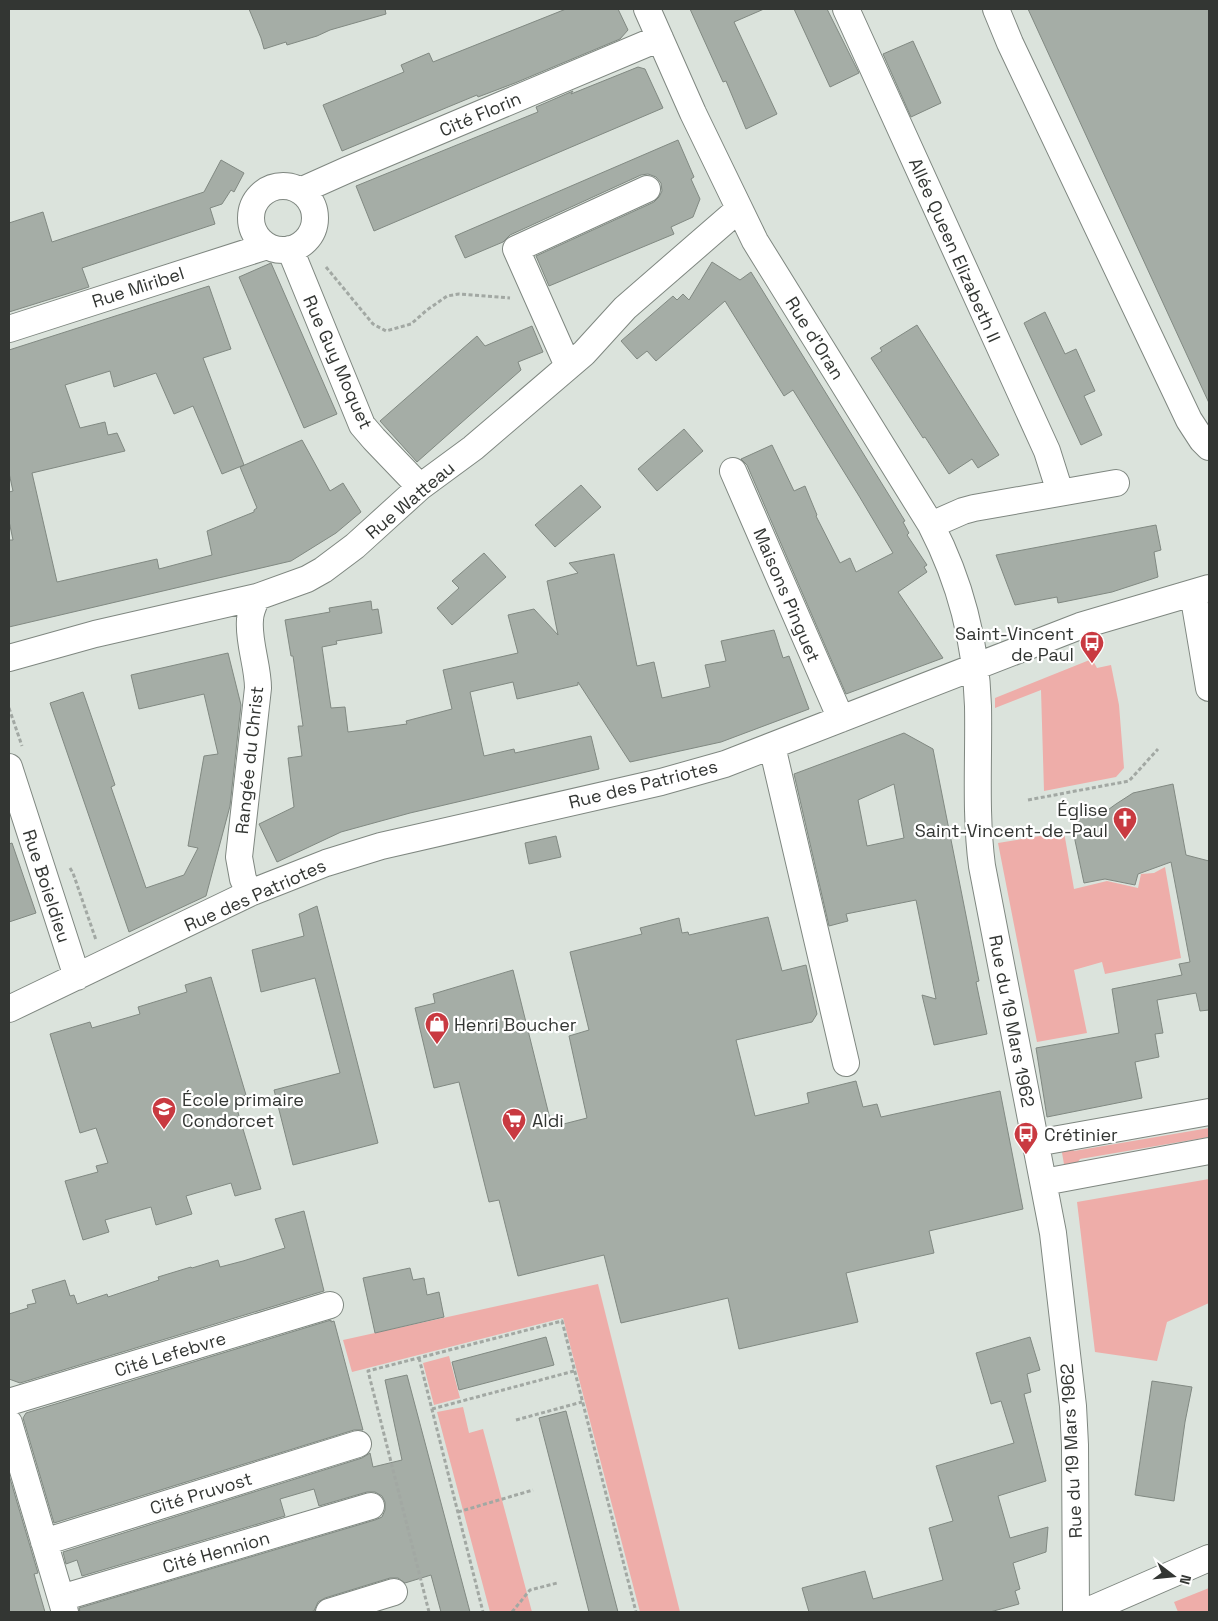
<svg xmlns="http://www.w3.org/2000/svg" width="1218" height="1621" viewBox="0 0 1218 1621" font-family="'Space Grotesk',sans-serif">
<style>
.green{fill:#eeada9}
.building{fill:#a5ada6;stroke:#818982;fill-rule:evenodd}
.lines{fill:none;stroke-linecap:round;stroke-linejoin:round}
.minor-casing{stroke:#7f8780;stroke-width:28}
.path{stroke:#a2a8a3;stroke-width:3;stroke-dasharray:4 2.5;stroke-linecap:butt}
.minor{stroke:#fff;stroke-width:26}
.labels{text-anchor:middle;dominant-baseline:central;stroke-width:4.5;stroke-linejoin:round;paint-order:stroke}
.street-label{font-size:18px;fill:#333633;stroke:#fff}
.poi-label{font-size:18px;fill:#333633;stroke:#fff;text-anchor:start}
</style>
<rect width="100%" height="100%" fill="#dbe3dc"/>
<!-- green -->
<path class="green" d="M1092 659 1097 668 1111 665 1119 705 1124 768 1116 777 1044 791 1041 690 995 708V698Z
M1064 832 1074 889 1107 881 1138 888 1141 874 1154 873 1165 867 1181 958 1105 974 1102 962 1074 970 1087 1033 1037 1042 998 843Z
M1209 1128V1137L1080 1159 1074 1168 1065 1170 1061 1147 1070 1145 1074 1151Z
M1209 1179V1303L1167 1322 1157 1361 1095 1352 1077 1202Z
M598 1284 680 1612H640L563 1318 352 1372 343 1340Z
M449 1356 460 1398 434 1405 423 1363Z
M463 1407 469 1433 483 1429 532 1612H490L437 1412Z
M1209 1588V1612H1178L1174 1602Z"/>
<!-- building -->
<path class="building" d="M249 9H385L386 14 330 30 317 36 287 45 286 42 264 49 261 38Z
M566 9H618L628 30 620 39 515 83 478 97 477 95 342 151 323 105 404 72 401 65 429 53 433 62Z
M690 9H764L734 22 777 114 746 129 726 81 723 82Z
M794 9H827L859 73 830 87Z
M1028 9H1209V403Z
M913 41 941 103 911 117 883 54Z
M638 67 645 69 663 108 374 231 356 186 538 112 536 107 573 91 571 94Z
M678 140 694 177 691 179 700 199 693 217 671 227 674 234 549 286 536 256 654 202 659 197 662 191 661 183 656 177 648 174 641 175 510 235 503 242 465 258 455 236Z
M221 160 244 173 234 192 231 190 222 204 210 208 215 224 82 268 89 287 9 312V223L43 212 52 242 204 192Z
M712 262 740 280 751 272 905 521 903 522 909 533 907 535 927 565 924 567 927 572 898 592 943 658 846 694 747 465 741 459 772 445 794 491 805 486 817 515 816 516 840 563 850 558 856 572 893 553 859 496 793 390 784 396 725 301 656 361 647 351 637 359 621 341 673 296 677 300 683 294 689 300Z
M271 263 337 414 304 428 239 277Z
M209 286 231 349 203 358 244 465 222 474 193 406 174 414 156 373 114 387 110 371 65 385 80 428 105 422 108 435 117 433 125 451 32 473 57 582 157 559 159 569 212 555 207 531 254 512V510L257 508 240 467 302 440 330 491 343 483 361 512 336 533 291 561 9 627V540H13L9 521V492L13 491 9 473V350Z
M1045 312 1065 354 1076 349 1095 391 1084 396 1102 435 1081 445 1024 323Z
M917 325 999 455 978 468 972 459 949 474 925 437 923 438 871 358 882 351 880 348Z
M532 326 543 352 518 362 521 370 417 462 380 421 477 336 485 346Z
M684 429 703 451 657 491 638 469Z
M581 485 601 507 555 547 535 525Z
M1156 525 1161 550 1154 552 1158 577 1112 592 1058 603 1057 597 1015 605 996 555Z
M484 553 506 577 452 625 437 608 459 588 452 581Z
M614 554 637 666 654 662 662 698 710 687 705 665 726 661 721 641 774 630 783 658 789 656 809 709 721 742 630 762 578 682V685L517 699 513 682 470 692 484 756 514 749 515 753 591 736 599 769 410 813 341 832 277 862 259 824 294 807 288 758 302 756 298 726H303L293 656H291L285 620 330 612 329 608 371 601 372 610 378 609 382 633 336 641 337 644 322 647 331 708 345 707 348 732 407 724 406 721 452 709 443 670 518 653 508 615 534 609 558 635 547 581 578 573 569 563Z
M228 653 241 705 230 806 206 896 129 932 50 703 83 692 115 785 111 787 146 888 184 875 198 848 188 846 204 756 218 754 204 694 139 709 131 675Z
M904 733 933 749 979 981 976 982 987 1034 934 1045 922 995 936 999 916 900 846 914 848 921 829 926 794 774ZM894 784 904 838 867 846 858 800Z
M1173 784 1186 855 1209 861V1010L1200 1011 1196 993 1157 1000 1163 1033 1155 1034 1159 1057 1135 1062 1142 1098 1047 1117 1036 1048 1119 1033 1112 989 1182 975 1179 964 1190 962 1171 862 1138 874 1135 885 1105 879 1084 883 1073 831 1080 806 1105 812 1116 804 1133 793Z
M556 836 561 857 529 864 525 843Z
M12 843 36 913 9 922V844Z
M317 906 378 1143 293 1165 274 1090 340 1073 315 978 261 992 252 950 304 936 299 914Z
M768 917 782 971 806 965 817 1014 812 1022 736 1040 755 1116 809 1103 807 1093 856 1081 863 1107 877 1104 881 1117 1000 1091 1023 1209 929 1231 934 1253 846 1273 858 1322 739 1349 728 1298 621 1323 604 1255 518 1276 499 1200 489 1202 459 1082 434 1088 415 1008 435 1003 433 994 513 970 552 1127 587 1118 569 1036 589 1030 570 952 642 934 640 928 679 918 682 933 688 932 689 935Z
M211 977 246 1095 234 1099 261 1189 235 1196 231 1183 186 1196 192 1214 156 1225 151 1207 105 1220 109 1232 83 1240 65 1181 98 1172 96 1166 108 1163 96 1128 80 1133 50 1034 90 1022 92 1028 140 1014 138 1007 187 992 185 985Z
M304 1211 324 1291 20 1383 9 1379V1314L28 1308 27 1305 36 1303 32 1290 65 1280 70 1296 74 1295 77 1304 107 1294 108 1297 159 1280 158 1277 191 1267 192 1268 218 1260 220 1267 243 1261 285 1248 275 1219Z
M410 1268 413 1280 424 1278 427 1295 439 1292 444 1317 375 1333 363 1278Z
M331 1320V1322L334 1321 363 1430H354L54 1523 23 1418 26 1413Z
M546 1337 554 1365 459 1390 452 1362Z
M1030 1337 1040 1370 1027 1374 1031 1392 1024 1394 1046 1481 998 1496 1010 1538 1048 1527 1046 1552 1013 1563 1020 1589 1015 1591 1019 1604 990 1612H809L802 1588 865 1571 873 1599 943 1580 929 1528 953 1521 936 1466 1014 1443 1001 1401 991 1404 976 1353Z
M407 1375 470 1612H441L431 1575 405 1583 398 1578H390L325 1598 318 1602 314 1611 310 1612H80L79 1608 375 1520 382 1517 385 1510V1502L382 1496 375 1492H367L319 1506 314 1489 280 1499 285 1516 82 1576 77 1560 66 1564 63 1552 362 1458 370 1453 373 1467 402 1460 385 1380Z
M1152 1381 1192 1387 1185 1422 1174 1501 1135 1495Z
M566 1411 602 1551 618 1612H589L587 1604 539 1418Z
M9 1475 38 1573 34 1574 45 1612H9Z"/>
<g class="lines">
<defs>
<path id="minor" d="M647 9 693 113 755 241 931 525C960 581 976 643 978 706 979 759 975 813 982 866L1053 1233 1073 1406 1075 1445 1076 1612
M846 9 1047 451 1060 492
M996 9 1010 43 1189 420 1202 440 1209 447
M251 218a32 32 0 1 1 64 0a32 32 0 1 1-64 0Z
M300 191 347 170 660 38
M290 249 362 425 374 439 420 487
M9 329 267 246
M568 366 516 249 647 189
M733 471 841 719
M931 525 963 511 974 508 1116 483
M1193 593 1209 688
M9 658 95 634 257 597 307 579 323 570 355 546 420 487 473 448 584 353 625 308 739 209
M772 746 846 1063
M9 767 77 977
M250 893 243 879 239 857 258 688C258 666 248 641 250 620 250 612 254 604 257 597
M9 1009 250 893 326 863 381 846 661 782 725 764 1080 626 1209 588
M1036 1143 1209 1112
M1044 1182 1209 1151
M9 1402 330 1305
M9 1423 65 1612
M44 1542 358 1444
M61 1598 371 1506
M329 1612 394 1592
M1085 1612 1209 1558"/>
</defs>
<!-- minor casing -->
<use href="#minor" class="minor-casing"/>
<!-- path -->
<path class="path" d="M326 267 373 324 386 331 411 324 427 310 447 296 459 294 510 298
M9 708 22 746
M1028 800 1129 781 1158 749
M70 868 73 873 96 940
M419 1358 483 1612
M432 1409 574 1371
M516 1420 582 1402
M458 1512 533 1490
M429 1612 368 1371 562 1321 636 1612
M512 1612 530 1590 557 1583"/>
<!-- minor -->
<use href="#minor" class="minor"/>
</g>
<!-- icons -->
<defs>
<symbol id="bus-pin" viewBox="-11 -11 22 30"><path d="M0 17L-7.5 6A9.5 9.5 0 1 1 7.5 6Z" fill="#c93a41" stroke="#fff"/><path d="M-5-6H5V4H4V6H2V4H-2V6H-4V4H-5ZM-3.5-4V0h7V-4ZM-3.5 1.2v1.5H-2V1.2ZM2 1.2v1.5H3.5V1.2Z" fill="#fff"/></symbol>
<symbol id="church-pin" viewBox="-11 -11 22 30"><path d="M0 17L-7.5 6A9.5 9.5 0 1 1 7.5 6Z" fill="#c93a41" stroke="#fff"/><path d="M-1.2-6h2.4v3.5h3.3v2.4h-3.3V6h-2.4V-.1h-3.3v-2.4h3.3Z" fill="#fff"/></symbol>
<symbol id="shop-pin" viewBox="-11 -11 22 30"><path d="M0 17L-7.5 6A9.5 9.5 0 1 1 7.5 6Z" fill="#c93a41" stroke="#fff"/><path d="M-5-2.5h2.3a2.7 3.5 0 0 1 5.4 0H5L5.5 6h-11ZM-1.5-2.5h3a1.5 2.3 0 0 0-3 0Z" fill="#fff"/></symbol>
<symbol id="school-pin" viewBox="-11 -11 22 30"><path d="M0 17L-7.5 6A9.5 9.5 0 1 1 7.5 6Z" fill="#c93a41" stroke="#fff"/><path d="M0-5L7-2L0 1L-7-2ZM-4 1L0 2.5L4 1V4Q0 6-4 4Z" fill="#fff"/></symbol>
<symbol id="supermarket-pin" viewBox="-11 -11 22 30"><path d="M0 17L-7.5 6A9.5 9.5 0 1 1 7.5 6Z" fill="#c93a41" stroke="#fff"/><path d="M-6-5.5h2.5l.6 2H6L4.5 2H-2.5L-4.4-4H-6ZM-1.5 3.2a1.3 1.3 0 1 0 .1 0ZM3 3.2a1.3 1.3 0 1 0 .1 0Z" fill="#fff"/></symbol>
</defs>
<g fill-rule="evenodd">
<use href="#bus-pin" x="1078" y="629" width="28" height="38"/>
<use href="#church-pin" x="1111" y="805" width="28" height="38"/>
<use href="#shop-pin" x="423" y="1010" width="28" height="38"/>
<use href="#school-pin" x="150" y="1095" width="28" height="38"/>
<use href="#supermarket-pin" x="500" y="1106" width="28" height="38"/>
<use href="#bus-pin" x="1012" y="1120" width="28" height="38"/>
</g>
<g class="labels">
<!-- street labels -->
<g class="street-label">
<text transform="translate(480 114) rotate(-23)">Cité Florin</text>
<text transform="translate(955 250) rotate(66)">Allée Queen Elizabeth II</text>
<text transform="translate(138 287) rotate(-18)">Rue Miribel</text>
<text transform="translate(815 338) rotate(58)">Rue d'Oran</text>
<text transform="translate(338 362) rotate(66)">Rue Guy Moquet</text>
<text transform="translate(410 500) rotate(-40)">Rue Watteau</text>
<text transform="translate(787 595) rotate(67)">Maisons Pinguet</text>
<text transform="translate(249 760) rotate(-84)">Rangée du Christ</text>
<text transform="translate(643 784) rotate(-14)">Rue des Patriotes</text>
<text transform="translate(47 886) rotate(72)">Rue Boieldieu</text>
<text transform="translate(255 895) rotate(-24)">Rue des Patriotes</text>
<text transform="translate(1012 1021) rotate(79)">Rue du 19 Mars 1962</text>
<text transform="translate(170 1354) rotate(-17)">Cité Lefebvre</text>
<text transform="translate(1071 1451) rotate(-93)">Rue du 19 Mars 1962</text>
<text transform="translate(201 1493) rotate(-17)">Cité Pruvost</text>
<text transform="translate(216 1552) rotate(-16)">Cité Hennion</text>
</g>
<!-- poi labels -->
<g class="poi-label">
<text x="1074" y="633" text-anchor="end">Saint-Vincent<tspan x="1074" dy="21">de Paul</tspan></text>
<text x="1108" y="809" text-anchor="end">Église<tspan x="1108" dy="21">Saint-Vincent-de-Paul</tspan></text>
<text x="454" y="1024">Henri Boucher</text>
<text x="182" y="1099">École primaire<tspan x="182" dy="21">Condorcet</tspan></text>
<text x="532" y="1120">Aldi</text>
<text x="1044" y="1134">Crétinier</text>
</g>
</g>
<!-- border -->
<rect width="1218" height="1621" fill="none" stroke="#333633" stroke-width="20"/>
<!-- north arrow -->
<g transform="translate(1173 1576) rotate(106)" stroke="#ffffff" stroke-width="4" paint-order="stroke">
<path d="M0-4L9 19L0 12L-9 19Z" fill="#333633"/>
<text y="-8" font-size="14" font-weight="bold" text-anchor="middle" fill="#333633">N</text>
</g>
</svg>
